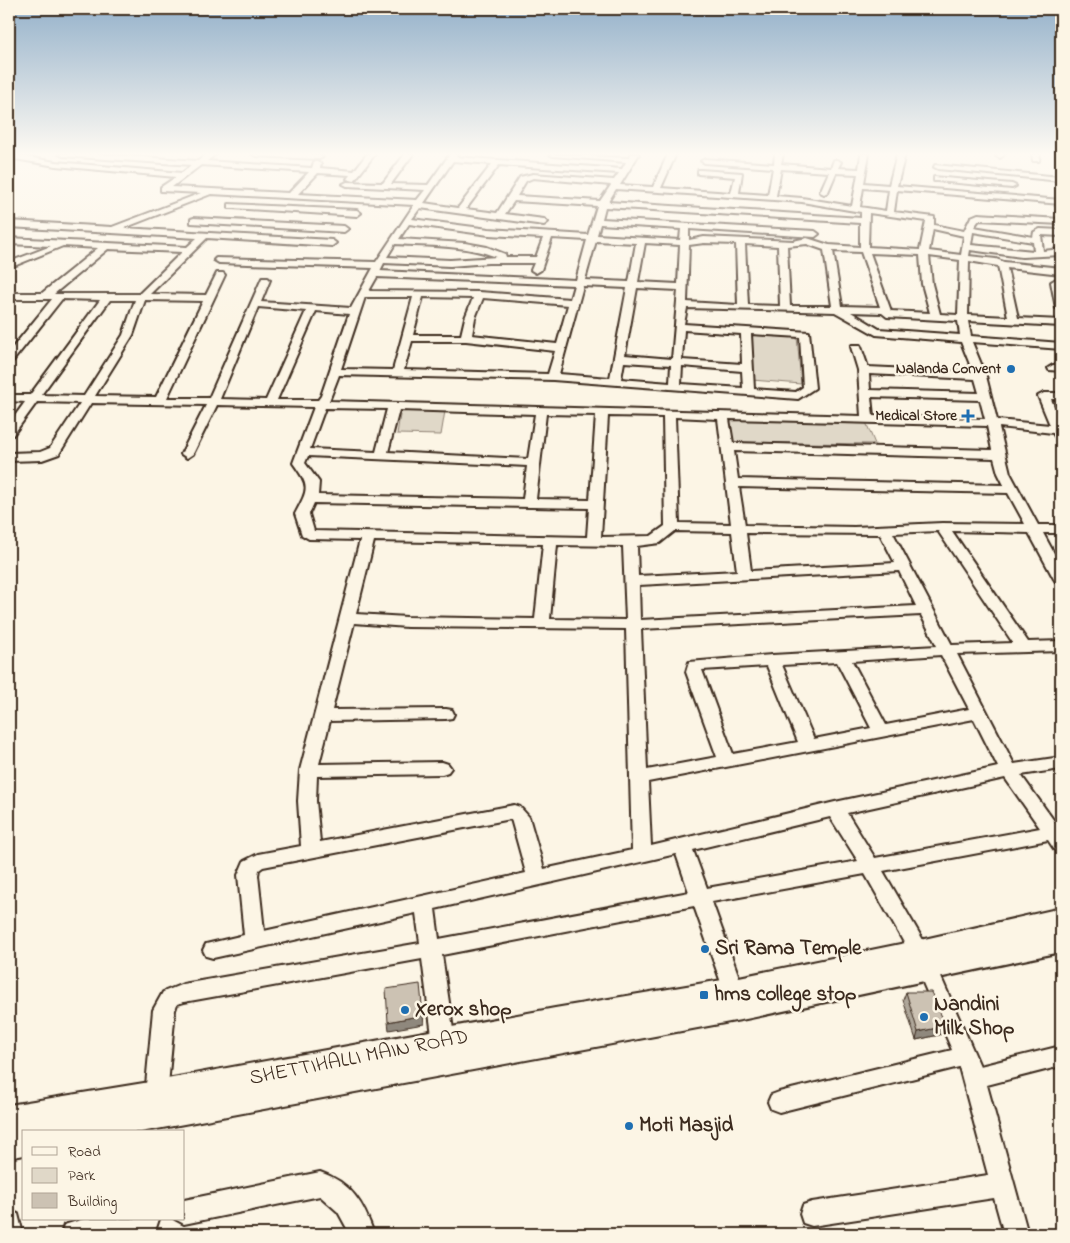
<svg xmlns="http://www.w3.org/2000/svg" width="1070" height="1243" viewBox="0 0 1070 1243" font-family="'Indie Flower',sans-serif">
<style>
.green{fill:#e0d8c8;stroke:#8e8173}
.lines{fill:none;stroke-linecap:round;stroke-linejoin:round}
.minor-casing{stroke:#3b2a1e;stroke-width:4}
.secondary-casing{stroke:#3b2a1e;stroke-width:4}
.minor{fill:#fcf5e5;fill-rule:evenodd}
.secondary{fill:#fcf5e5;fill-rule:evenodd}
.wall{fill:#afa79a;stroke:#3b2a1e}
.shaded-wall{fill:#8f887d;stroke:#3b2a1e}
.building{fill:#ccc2b3;stroke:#3b2a1e}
.poi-dot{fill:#1f6fb2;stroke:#fcf5e5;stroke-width:2}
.labels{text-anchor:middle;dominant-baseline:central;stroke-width:5;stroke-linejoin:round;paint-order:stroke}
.far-poi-label{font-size:15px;font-weight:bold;fill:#3b2a1e;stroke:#fcf5e5;text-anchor:end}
.near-poi-label{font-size:21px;font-weight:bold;fill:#3b2a1e;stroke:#fcf5e5;text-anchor:start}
.near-street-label{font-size:21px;fill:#3b2a1e;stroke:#fcf5e5}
</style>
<rect width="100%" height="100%" fill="#fcf5e5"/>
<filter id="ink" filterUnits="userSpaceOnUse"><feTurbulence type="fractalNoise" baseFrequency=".02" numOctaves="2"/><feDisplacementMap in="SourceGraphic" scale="10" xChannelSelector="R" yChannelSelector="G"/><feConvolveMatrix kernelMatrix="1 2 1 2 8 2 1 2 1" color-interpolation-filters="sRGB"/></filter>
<g filter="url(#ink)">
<!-- green -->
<path class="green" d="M752 333 797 336 801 384 752 380Z
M401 409 445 411 441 435 397 434Z
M726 418 865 420 875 444 731 442Z"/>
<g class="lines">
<defs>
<path id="minor" d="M9 154 56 162 182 173 192 165 63 156 59 154H100L198 161 207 154H216L207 161 312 168 314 162H317L321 164 320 168 354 171 367 154H375L354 181 347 179 350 175 318 173 298 194 417 200 425 190 347 186 343 184 347 182 383 183 405 154H413L391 184 428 185 450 154H458L456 157 622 169 626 162 553 156 549 154 629 158 631 154H639L620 185 653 187 668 154H676L661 188 731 193 735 177 698 174V170H701L742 173 739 193 768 195 773 168 705 163 701 161 705 159 774 164 775 154H783L781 164 831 168 834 160H837L841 162 838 168 859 169 861 154H869L864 183 889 185 897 154H905L897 186 1061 200V204L897 190 894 212 934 217V225L964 231 971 217 978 214 1061 219V224L979 220 974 227 1033 237 1034 232 1040 229 1061 230V236L1041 235 1043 251 1061 249V255L1022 257 970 250 969 256 996 259 1004 262 1061 268V274L1007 268 1018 318 1061 320V326L968 321 971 336 1061 343V349L972 342 986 376 997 420 1050 425 1038 396 1044 393H1061V399H1051L1061 423V441L1057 440 1053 433 999 427 1010 473 1038 525H1061V533H1043L1061 566V583L1056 582 1054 579 1029 533 952 531 1028 642 1061 641V651L957 654 1014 764 1061 757V769L1021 775 1057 825 1061 824V851L1054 849 1048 840 883 871 930 952 980 1066 1061 1046V1066L987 1085 1028 1234H1004L994 1198 812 1226 803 1223 800 1214 803 1205 812 1202 988 1175 959 1067 779 1112 771 1109 768 1102 771 1095 779 1092 952 1050 911 955 865 874 712 902 744 991 741 997 734 1000 727 997 724 991 694 906 442 955 455 1043 452 1050 444 1053 436 1050 433 1043 422 959 184 1002 177 1004 175 1010 167 1096 164 1103 156 1106 148 1103 145 1096 153 1010 163 992 183 984 420 943 416 913 213 958 206 956 203 950 206 944 244 935 238 875 244 861 258 854 301 846 298 801 300 770 360 540 309 539 302 535 295 514C309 488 310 487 293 463L314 407 217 405 193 454 187 458 181 454 206 405 91 403 59 454 42 460 9 461V453L40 452 50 448 80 403 37 402 13 435 9 436V424L25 402 9 401V395H30L100 300 62 299 13 361 9 362V352L52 299H9V293H42L98 248 63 246 9 268V262L51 246 9 244V238L187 247 197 238 9 227V221L112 227 201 193 161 191V187L176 177 56 166 9 158ZM453 161 492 164 458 208 424 203ZM201 165 309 172 289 193 172 187ZM499 165 619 173 614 180 533 174 520 177 497 213 466 209ZM781 169 829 172 820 192 824 194 828 192 836 173 858 174 852 206 802 198 776 196ZM533 178 611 185 600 201 517 196 526 181ZM863 188 889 190 886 211 860 207ZM616 189 802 202 861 212V218L608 202ZM211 194 414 205 376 262 216 258 214 260 219 263 373 268 351 308 261 302 270 280 268 278H262L209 398H167L225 275 223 273H217L206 295 150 294 207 238 332 246 336 243 332 240 124 228ZM514 201 597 206 588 235 489 229 412 219 420 208 544 225 548 222 544 219 505 214ZM605 207 860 223V247L829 245 807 238 793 241 704 237 689 240V229L815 237 819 234 815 231 602 219ZM869 213 926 221 920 250 868 247ZM409 224 489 235 543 238 536 257H506L505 254 487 247 465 243 399 239ZM600 224 681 229 680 240 597 235ZM933 229 964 236 961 255 929 251ZM973 232 1033 242 1034 251 971 245ZM552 238 587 240 576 280 380 271 384 263 450 266 488 263H534L531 270 536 273 541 270ZM596 241 636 243 629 282 585 280ZM645 243 680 245 678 284 638 282ZM704 243 736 244 738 305 687 302 689 245ZM395 244C429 246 465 245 497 257L450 260 387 257ZM745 244 778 246 780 306 748 305ZM807 244 824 250 832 306H790L787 246ZM108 249 182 252 139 294H54ZM833 251 861 252 880 307 842 306ZM870 253 920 255 922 284 930 313 891 311ZM929 256 960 260 958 315 940 314 932 284ZM969 261 998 266 1008 317 968 315ZM377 277 574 285 570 299 479 292 369 291ZM583 286 627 288 610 378 559 374ZM637 288 678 290 672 359 625 355ZM365 297H413L393 370 341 369ZM423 297 473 298 465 318 461 335H413ZM483 298 568 305 557 344 472 335 475 318ZM110 300H135L123 335 84 396 41 395ZM145 300 203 301 156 397 95 396 133 335ZM258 307 306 311 266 400 220 399ZM687 308 835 312 876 335 961 342 973 372 868 367 861 347 860 345H852L851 347 858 370 861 416 329 401 339 375 553 380 798 399 815 388 809 332 684 324ZM316 311 349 314 321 396 318 400H277ZM851 312 882 313 887 317 958 321 960 335 879 329ZM684 330 741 334 742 364 682 360ZM751 334 800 337 803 387 796 392 754 389ZM412 341H466L555 351 548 374 404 370ZM624 362 671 365 670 383 621 379ZM682 366 742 371 743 388 681 384ZM869 374 975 379 979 393 870 390ZM871 397 980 400 985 419 873 416ZM325 408 387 409 376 452 310 449ZM399 410 535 414 528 459 388 452ZM546 414 596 415 590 500 536 499ZM608 416 663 417 665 526 651 536 601 537ZM675 417 718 419 731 524 679 523ZM729 419 987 426 992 450 733 443ZM734 451 994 458 998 473 1004 485 738 479ZM308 456 527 466 523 499 318 495 319 482 305 463ZM739 487 1008 493 1025 524 942 523 854 527 745 525ZM314 503 589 508 587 537 314 531 309 514ZM675 531 732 532 737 571 638 576 637 546 660 543ZM938 531 1013 643 952 645 893 533ZM746 533 880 534 895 563 751 571ZM374 541 543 544 535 619 407 617 356 614ZM557 545 623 546 626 620 550 619ZM899 571 916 606 640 620 639 585ZM921 615 937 646 772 655 689 662 686 672 717 757 647 770 641 629ZM354 623 407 627 626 629 632 850 544 869 529 817 520 807 514 805 320 842 316 801 317 776 442 774 448 772 451 768 448 764 442 762 319 764 330 721 446 719 452 718 454 714 452 710 446 709 332 710ZM941 655 969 709 886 725 852 661ZM837 662 871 728 814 739 782 665ZM767 666 798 742 733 754 702 670ZM974 719 998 767 835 802 651 846 648 782ZM1005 778 1040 828 875 858 847 813ZM830 817 858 861 707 888 693 850ZM511 819 526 873 264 931 258 875 259 870 263 867ZM676 854 689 892 439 939 435 909Z
M252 154C266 154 314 151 323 157L319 159 256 156Z
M997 154H1005L1000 158 996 156Z
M1032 154H1040L1039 161H1033Z
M935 165 1061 177V181L938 169 934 167Z
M934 177 1012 184 1016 186 1012 188 937 181H934Z
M229 204 357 210 361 213 357 216 232 208H229Z
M194 218 344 226 348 229 344 232 191 223V219Z
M1056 279 1059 280 1061 285V311L1056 308 1051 282Z
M1053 365H1061V371L1049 370 1048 368Z
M320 1172C352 1183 364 1204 374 1234H350L338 1212 320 1196 184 1224 175 1219H184V1200Z
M9 1211 18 1214 23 1234H9Z
M84 1219H159L156 1228 132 1234H61L64 1225Z"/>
<path id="secondary" d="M1061 908V952L746 1019 141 1132H46L47 1129 37 1132H24V1155L9 1158V1105L156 1081 555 1008 734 978 920 940Z"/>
</defs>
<!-- minor casing -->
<use href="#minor" class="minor-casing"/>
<!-- secondary casing -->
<use href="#secondary" class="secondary-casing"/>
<!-- minor -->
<use href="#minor" class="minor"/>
<!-- secondary -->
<use href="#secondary" class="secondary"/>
</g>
<!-- wall -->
<path class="wall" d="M906 992 943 1034 916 1040 903 1000Z"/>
<!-- shaded-wall -->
<path class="shaded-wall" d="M423 1015 424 1024 389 1030 388 1022Z
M946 1026 943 1034 916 1040 918 1032Z"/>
<!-- building -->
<path class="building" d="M420 984 423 1015 388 1022 386 989Z
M906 992H931L946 1026 918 1032Z"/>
</g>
<!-- sky -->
<linearGradient id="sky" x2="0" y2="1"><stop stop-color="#94b1ca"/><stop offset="0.47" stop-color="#fefaf3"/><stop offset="1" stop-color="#fefaf3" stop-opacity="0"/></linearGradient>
<rect width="1070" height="328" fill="url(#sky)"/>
<!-- markers -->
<g class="poi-dot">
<circle cx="1011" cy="369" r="5"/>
<path d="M965.5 408.5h5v5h5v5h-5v5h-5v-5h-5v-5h5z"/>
<circle cx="705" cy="949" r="5"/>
<rect x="699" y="990" width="10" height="10" rx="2.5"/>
<circle cx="405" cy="1010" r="5"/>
<circle cx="924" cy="1017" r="5"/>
<circle cx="629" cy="1126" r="5"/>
</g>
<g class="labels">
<!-- far-poi labels -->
<g class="far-poi-label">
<text x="1001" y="369">Nalanda Convent</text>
<text x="957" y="416">Medical Store</text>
</g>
<!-- near-poi labels -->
<g class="near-poi-label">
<text x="715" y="949">Sri Rama Temple</text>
<text x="714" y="995">hms college stop</text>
<text x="934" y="1005">Nandini<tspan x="934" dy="24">Milk Shop</tspan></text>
<text x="415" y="1010">Xerox shop</text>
<text x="639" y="1126">Moti Masjid</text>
</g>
<!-- near-street labels -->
<g class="near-street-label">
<text transform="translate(359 1058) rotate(-11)">SHETTIHALLI MAIN ROAD</text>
</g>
</g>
<!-- margin -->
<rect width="1070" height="1243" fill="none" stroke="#fcf5e5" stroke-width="30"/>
<rect x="15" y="15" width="1040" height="1213" fill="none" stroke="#3b2a1e" stroke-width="2" filter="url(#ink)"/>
<!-- legend -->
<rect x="22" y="1130" width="162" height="90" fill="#fcf5e5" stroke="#afa495"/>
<rect x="32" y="1147" width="25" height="8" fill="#fcf5e5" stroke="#afa495"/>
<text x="68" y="1156" font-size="15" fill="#3b2a1e">Road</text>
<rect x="32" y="1168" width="25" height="15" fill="#e0d8c8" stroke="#afa495"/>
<text x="68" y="1180" font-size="15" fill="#3b2a1e">Park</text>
<rect x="32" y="1193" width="25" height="15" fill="#ccc2b3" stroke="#afa495"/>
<text x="68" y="1206" font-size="15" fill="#3b2a1e">Building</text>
</svg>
